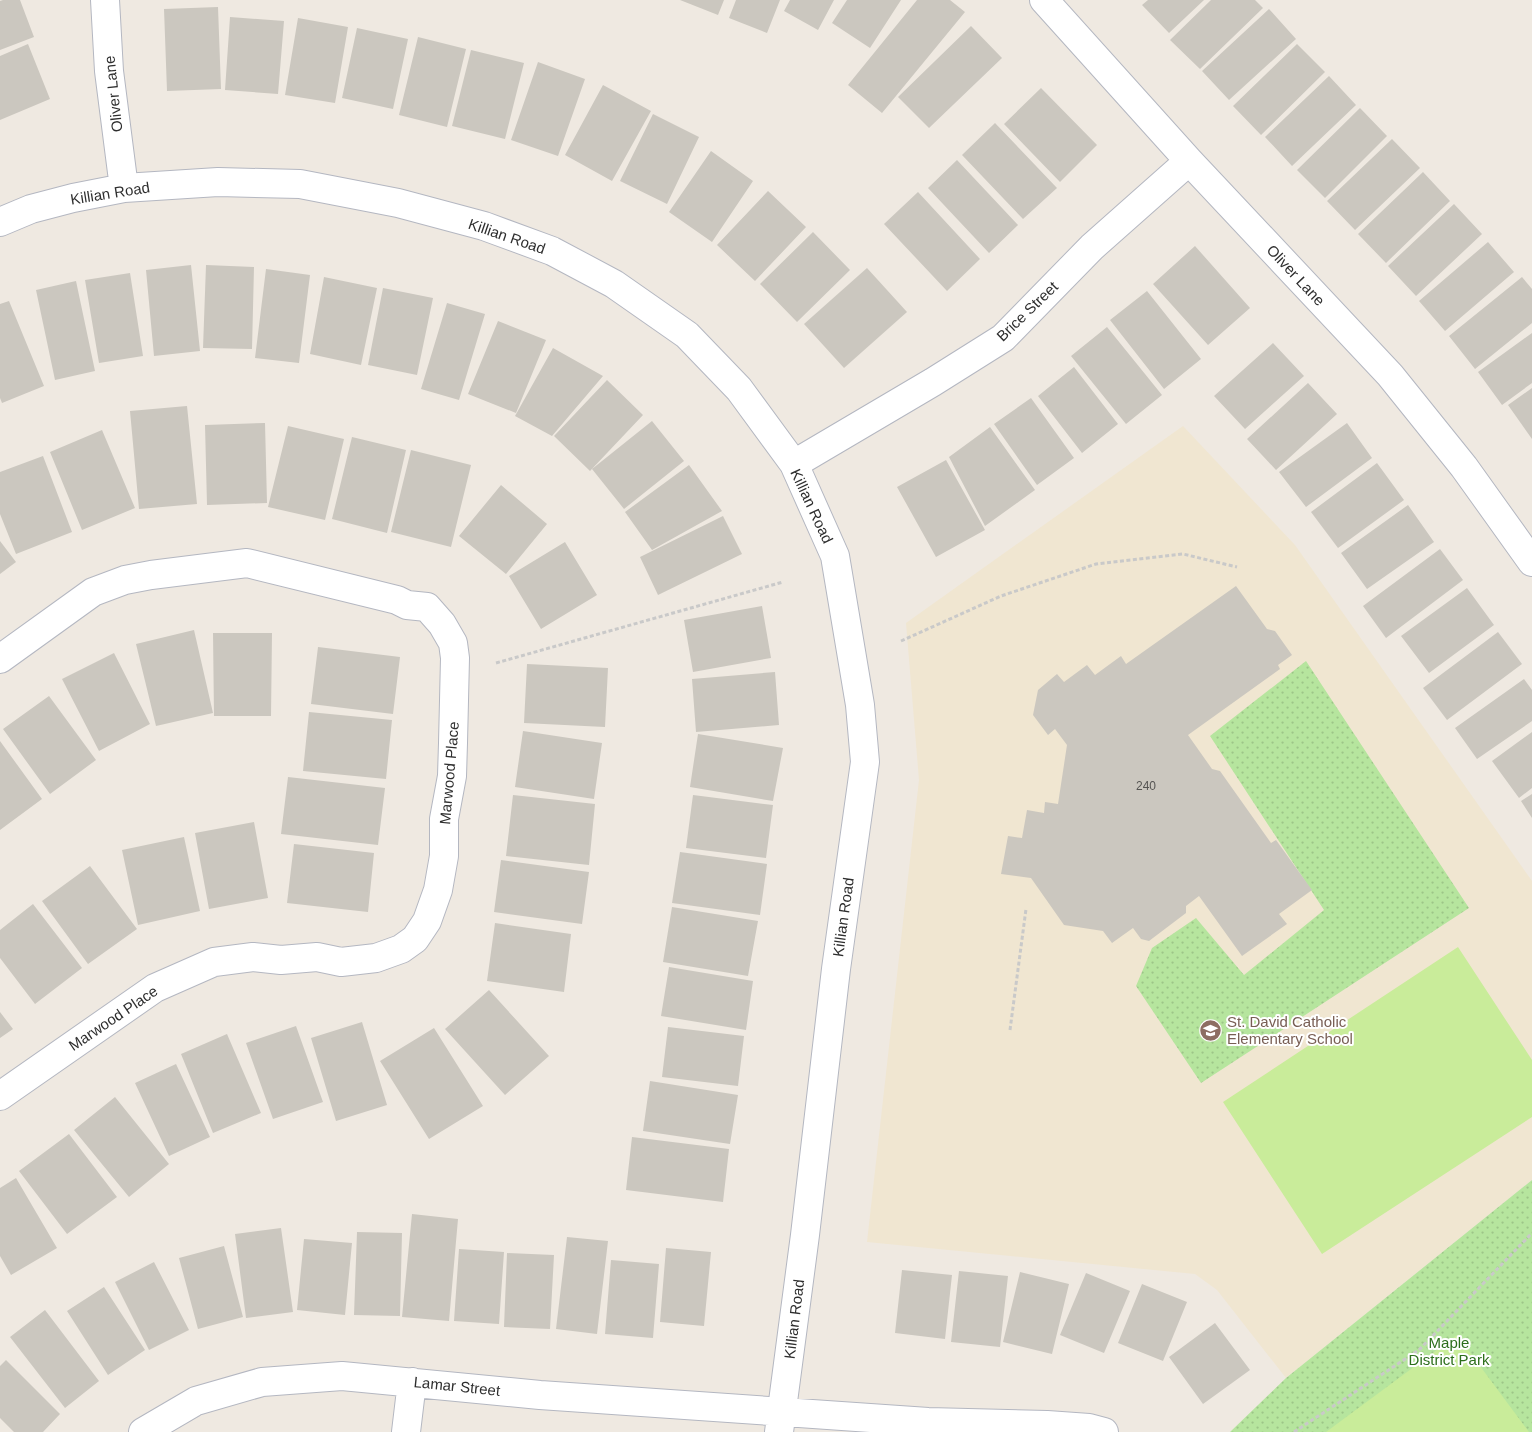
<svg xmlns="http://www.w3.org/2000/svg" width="1532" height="1432" viewBox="0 0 1532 1432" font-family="Arial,sans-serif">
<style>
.education{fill:#f0e6d1}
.park{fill:url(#park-dots)}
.pitch{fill:#c9ec9a}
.building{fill:#cbc7bf}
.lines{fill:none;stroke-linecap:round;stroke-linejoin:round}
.minor-casing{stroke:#b4b7c1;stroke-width:30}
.path{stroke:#c9c9c9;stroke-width:3;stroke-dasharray:4 2.5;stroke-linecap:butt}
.minor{stroke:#fff;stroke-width:28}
.labels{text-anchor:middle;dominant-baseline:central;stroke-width:4;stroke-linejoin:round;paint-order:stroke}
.number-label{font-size:12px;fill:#555452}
.street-label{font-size:15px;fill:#2e2e2e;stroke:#fff}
.education-label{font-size:15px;fill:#785e54;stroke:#fff;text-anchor:start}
.park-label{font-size:15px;fill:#2c6e1b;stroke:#fff}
</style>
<defs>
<pattern id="park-dots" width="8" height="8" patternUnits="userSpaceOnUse" patternTransform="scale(1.25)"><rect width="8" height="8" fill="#b6e59e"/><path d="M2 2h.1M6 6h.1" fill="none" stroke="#9dc588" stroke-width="1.8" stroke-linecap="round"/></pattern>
</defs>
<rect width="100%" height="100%" fill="#efe9e1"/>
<!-- education -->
<path class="education" d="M1183 426 1295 545 1532 881V1180L1286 1378 1217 1290 1195 1274 867 1242 919 780 906 623Z"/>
<!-- park -->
<path class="park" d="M1306 661 1469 908 1201 1083 1136 986 1152 948 1196 918 1244 975 1324 910 1210 736Z
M1532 1180V1432H1230L1286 1378Z"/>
<!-- pitch -->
<path class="pitch" d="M1458 947 1532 1060V1117L1322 1254 1223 1102Z
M1457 1335 1529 1432H1326Z"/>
<!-- building -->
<path class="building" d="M3 0H20L34 37 0 50V1Z
M680 0H724L718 15Z
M736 0H780L767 33 729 18Z
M790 0H834L818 30 784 11Z
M847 0H901L870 48 832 23Z
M917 0H950L965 12 882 113 848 85Z
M1148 0H1204L1169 33 1142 5Z
M1211 0H1255L1263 8 1200 69 1170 40Z
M218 7 221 89 167 91 164 9Z
M1269 9 1296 39 1229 100 1202 71Z
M230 17 284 21 278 94 225 90Z
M298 18 348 27 335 103 285 95Z
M971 26 1002 58 929 128 898 97Z
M357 28 408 39 393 109 342 98Z
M418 37 466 49 447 127 399 115Z
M28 44 50 99 0 120V56Z
M1297 44 1325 72 1261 135 1233 106Z
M471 50 524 63 505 139 452 126Z
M538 62 585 79 558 156 511 140Z
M1329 76 1356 105 1292 166 1265 137Z
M603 85 651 111 612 181 565 155Z
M1041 88 1097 145 1060 182 1004 124Z
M1360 108 1387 136 1325 198 1297 170Z
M653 114 699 137 667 204 620 181Z
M995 123 1057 188 1023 219 962 155Z
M1392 139 1420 168 1355 230 1327 201Z
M711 151 753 181 712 242 669 212Z
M957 160 1018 225 989 253 928 188Z
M1423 172 1450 201 1386 263 1358 234Z
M768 191 806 227 755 281 717 245Z
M918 192 980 259 947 291 884 224Z
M1454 204 1482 234 1416 296 1388 266Z
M813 232 850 270 797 322 760 284Z
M1488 242 1514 272 1445 331 1419 301Z
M1195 246 1250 308 1208 345 1153 284Z
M191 265 200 351 154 356 146 270Z
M206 265 254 267 252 349 203 348Z
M867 268 907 312 844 368 804 324Z
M266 269 310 275 299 363 255 358Z
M130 273 143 356 99 363 85 280Z
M324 277 377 288 361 365 310 354Z
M1522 277 1532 289V323L1475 369 1449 336Z
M76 281 95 371 55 380 36 290Z
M383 288 433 298 417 375 368 365Z
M1147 291 1201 359 1164 389 1110 320Z
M9 301 44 386 2 403 0 398V304Z
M447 303 485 314 459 400 421 389Z
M498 321 546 340 516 413 468 394Z
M1107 327 1162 395 1126 424 1071 356Z
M1532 333V383L1502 405 1478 372Z
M1273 343 1304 376 1245 429 1214 396Z
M553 348 603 376 552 436 515 416Z
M1074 367 1118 424 1082 453 1038 396Z
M607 380 643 415 590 471 554 436Z
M1308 383 1337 414 1276 470 1247 439Z
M1532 388V439L1508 405Z
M1031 398 1074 458 1037 485 994 424Z
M187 406 197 504 139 509 130 411Z
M652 421 684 461 624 509 592 469Z
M265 423 267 503 207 505 205 425Z
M1347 423 1372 458 1306 507 1279 472Z
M288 426 344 439 325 520 268 507Z
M990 427 1035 490 985 526 949 457Z
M102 430 135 508 82 530 50 452Z
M352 437 406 450 387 533 332 519Z
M411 450 471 465 451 547 391 532Z
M43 456 72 532 16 554 0 514V472Z
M946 460 985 530 936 557 897 487Z
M1377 463 1404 500 1338 548 1311 512Z
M689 465 722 511 652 550 625 512Z
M501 485 547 524 506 574 459 536Z
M1408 505 1434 542 1367 589 1341 553Z
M723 516 742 554 658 595 640 557Z
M0 541 16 562 0 574Z
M565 542 597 595 541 629 509 576Z
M1440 549 1463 580 1386 638 1363 606Z
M1236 586 1267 629 1275 631 1292 655 1278 665 1280 669 1188 735 1212 769 1220 771 1271 843 1276 840 1312 890 1279 914 1287 924 1242 956 1199 896 1186 906V913L1149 941 1141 939 1133 928 1112 943 1103 931 1064 925 1031 878 1001 874 1008 836 1022 838 1027 810 1044 813 1045 802 1058 804 1067 745 1055 729 1048 735 1033 715 1038 690 1057 674 1064 682 1087 665 1095 675 1121 656 1126 664Z
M1467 588 1494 625 1429 673 1401 636Z
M762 606 771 658 693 672 684 620Z
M194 630 213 713 156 726 136 644Z
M1498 632 1522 664 1447 720 1423 688Z
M213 633H272L271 716H214Z
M318 647 400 657 393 714 311 704Z
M114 653 150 724 99 751 62 679Z
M527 664 608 668 605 727 524 723Z
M775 672 779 725 696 732 692 679Z
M1524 679 1532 690V721L1477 759 1455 728Z
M49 696 96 760 50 794 3 729Z
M309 712 392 720 386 779 303 771Z
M523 731 602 743 594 799 515 787Z
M1532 732V788L1519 798 1492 761Z
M698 734 783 748 773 801 690 787Z
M0 741 42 799 0 830Z
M288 777 385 788 378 845 281 834Z
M1532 794V818L1521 801Z
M513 795 595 804 589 865 506 856Z
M693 795 773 805 766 858 686 848Z
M254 822 268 898 209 909 195 833Z
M184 837 200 911 138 925 122 850Z
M294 844 374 853 368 912 287 903Z
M680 852 767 864 760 915 672 903Z
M501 860 589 872 582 924 494 912Z
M90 866 137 929 88 964 42 901Z
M33 904 82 968 35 1004 0 958V930Z
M672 907 758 921 748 976 663 962Z
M495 923 571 934 564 992 487 981Z
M669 967 753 981 746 1030 661 1016Z
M489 990 549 1056 505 1095 445 1029Z
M0 1012 13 1029 0 1038Z
M362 1022 387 1105 336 1121 311 1038Z
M296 1026 323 1102 273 1119 246 1043Z
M668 1027 744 1036 738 1086 662 1077Z
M434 1028 483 1106 429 1139 380 1061Z
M227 1034 261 1113 213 1133 181 1054Z
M176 1064 210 1137 169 1156 135 1083Z
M650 1081 738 1095 730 1144 643 1131Z
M115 1097 169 1164 129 1197 74 1130Z
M69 1134 117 1197 67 1234 19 1171Z
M632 1137 729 1149 723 1202 626 1190Z
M16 1178 57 1248 11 1275 0 1256V1188Z
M412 1214 458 1219 449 1321 402 1317Z
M281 1228 293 1312 246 1318 235 1234Z
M357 1232 402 1233 400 1316 354 1315Z
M567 1237 608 1241 597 1334 556 1329Z
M304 1239 352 1243 345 1315 297 1310Z
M224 1246 243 1317 198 1329 179 1258Z
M666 1248 711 1252 704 1326 660 1322Z
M459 1249 504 1252 499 1324 454 1321Z
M507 1253 554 1255 550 1329 504 1327Z
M611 1260 659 1264 653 1338 605 1334Z
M154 1262 189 1330 149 1350 115 1282Z
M902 1270 952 1275 945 1339 895 1333Z
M959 1271 1008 1276 1000 1347 951 1342Z
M1020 1272 1069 1284 1052 1354 1003 1342Z
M1086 1273 1130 1291 1104 1353 1060 1335Z
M1142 1284 1187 1302 1163 1361 1118 1343Z
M104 1287 145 1350 108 1375 67 1311Z
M45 1310 99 1381 65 1408 10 1337Z
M1215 1323 1250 1370 1203 1404 1169 1357Z
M6 1360 60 1414 43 1432H14L0 1418V1366Z"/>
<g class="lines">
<defs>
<path id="minor" d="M105 0 109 71 124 188
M1044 0 1189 161 1390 375 1464 467 1532 562
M0 222 31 209 73 198 124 188 218 182 300 184 398 203 484 226 552 251 614 284 687 335 739 389 794 464 835 556 860 705 865 762 836 969 805 1235 779 1432
M794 464 933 382 1003 338 1092 247 1189 161
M0 659 93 592 125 580 151 575 247 563 397 600 407 605 427 607 442 624 453 643 455 658 453 743 452 776 444 819V856L438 890 427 921 415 939 401 949 376 958 341 962 317 957 281 960 253 957 214 962 155 988 0 1096
M143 1432 196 1401 262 1382 342 1376 540 1395 928 1422 1047 1425 1089 1428 1104 1432
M406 1432 412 1382"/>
</defs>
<!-- minor casing -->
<use href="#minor" class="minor-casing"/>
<!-- path -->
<path class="path" d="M901 641 1001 596 1096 564 1183 554 1237 567
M496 663 783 582
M1010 1030 1026 909
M1294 1432 1419 1350 1532 1233"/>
<!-- minor -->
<use href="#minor" class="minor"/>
</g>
<!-- icons -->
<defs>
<symbol id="school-disc" viewBox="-11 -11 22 22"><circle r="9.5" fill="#8d6e63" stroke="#fff"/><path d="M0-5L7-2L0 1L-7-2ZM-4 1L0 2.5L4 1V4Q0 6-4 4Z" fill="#fff"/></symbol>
</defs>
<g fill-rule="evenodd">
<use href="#school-disc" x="1198" y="1018" width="25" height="25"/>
</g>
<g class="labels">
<!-- number labels -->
<g class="number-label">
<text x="1146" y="786">240</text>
</g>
<!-- street labels -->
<g class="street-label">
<text transform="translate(113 94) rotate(-96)">Oliver Lane</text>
<text transform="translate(110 193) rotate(-9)">Killian Road</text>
<text transform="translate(507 236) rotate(19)">Killian Road</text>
<text transform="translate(1296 275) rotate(47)">Oliver Lane</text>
<text transform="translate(1027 311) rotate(-44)">Brice Street</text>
<text transform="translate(812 506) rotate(65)">Killian Road</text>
<text transform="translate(449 773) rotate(-85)">Marwood Place</text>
<text transform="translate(843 917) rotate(-82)">Killian Road</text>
<text transform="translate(113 1018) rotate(-34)">Marwood Place</text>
<text transform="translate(794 1319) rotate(-83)">Killian Road</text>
<text transform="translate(457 1386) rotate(6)">Lamar Street</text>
</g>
<!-- education labels -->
<g class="education-label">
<text x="1227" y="1021">St. David Catholic<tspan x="1227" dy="17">Elementary School</tspan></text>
</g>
<!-- park labels -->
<g class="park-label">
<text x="1449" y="1342">Maple<tspan x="1449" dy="17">District Park</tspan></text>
</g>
</g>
</svg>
